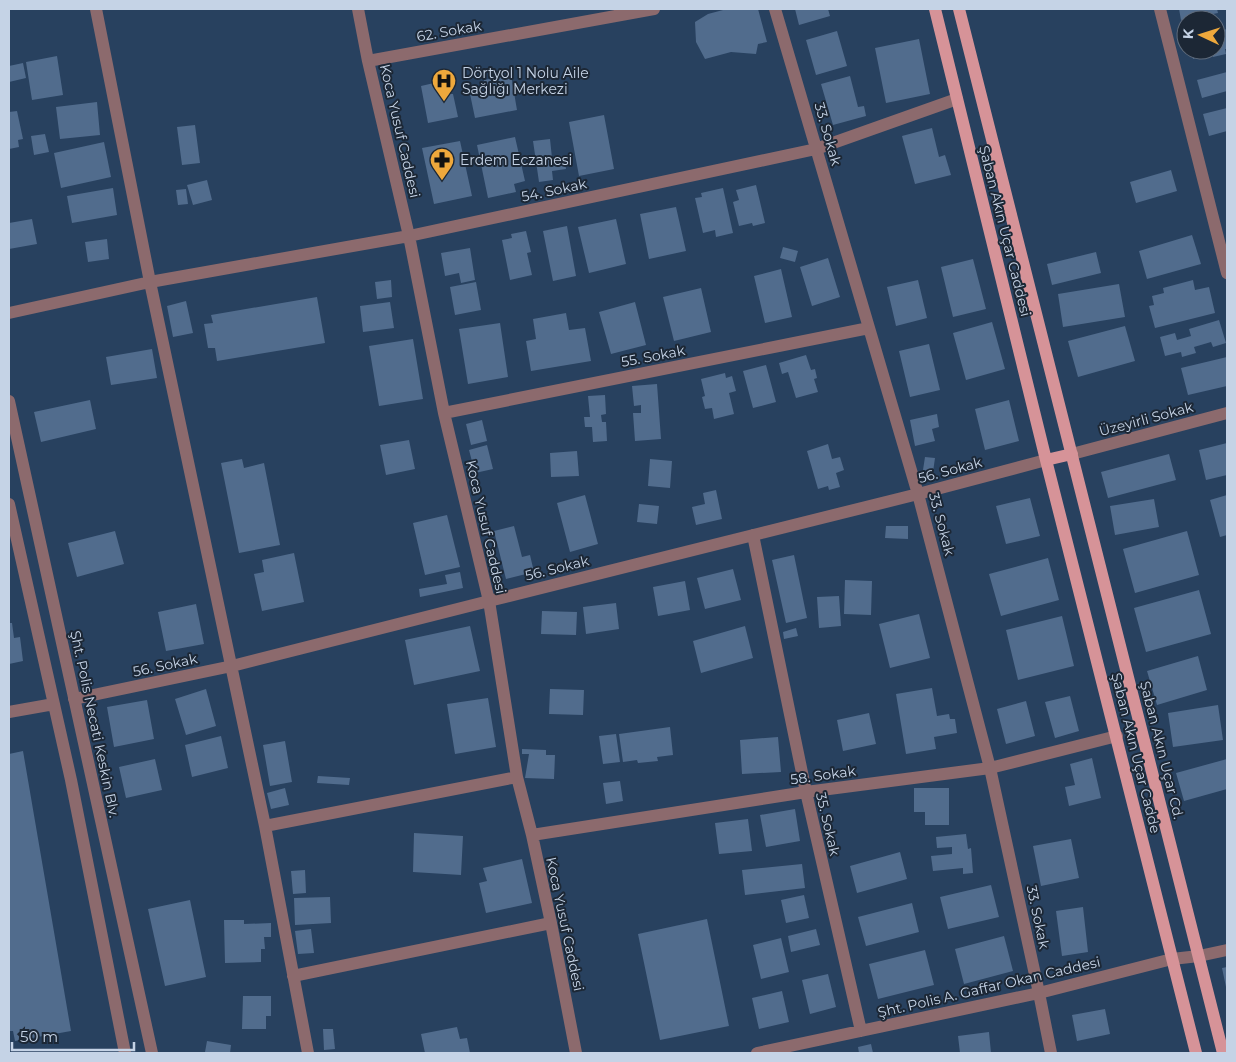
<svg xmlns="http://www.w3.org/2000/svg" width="1236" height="1062" viewBox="0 0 1236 1062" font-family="Montserrat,sans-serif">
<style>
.building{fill:#516c8d}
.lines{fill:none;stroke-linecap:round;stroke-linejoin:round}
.minor{stroke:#8c6a6d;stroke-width:12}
.major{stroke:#d69398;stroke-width:12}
.labels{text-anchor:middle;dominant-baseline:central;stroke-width:4;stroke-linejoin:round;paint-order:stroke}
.street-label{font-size:14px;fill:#c5d3e6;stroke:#1c2735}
.poi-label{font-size:14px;fill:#c5d3e6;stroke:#1c2735;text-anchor:start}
</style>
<rect width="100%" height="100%" fill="#28415f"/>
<!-- building -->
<path class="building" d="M724 9H758L767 42 758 44 756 54 731 52 705 59 696 42 695 22 708 14 723 10Z
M795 9H828L830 16 799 25Z
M1179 9H1217L1218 13 1181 20Z
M1227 29V49H1225L1226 54 1213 57V54L1193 59 1191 50H1216V32Z
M837 31 847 66 816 75 806 40Z
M919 39 930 94 886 103 875 48Z
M57 56 63 95 32 100 26 62Z
M23 63 26 78 9 82V66Z
M1227 72V91L1202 98 1197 80Z
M511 75 517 110 475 118 470 94 486 91 484 80Z
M850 76 858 107 864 106 866 116 833 125 821 84Z
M447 80 450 94H453L458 117 428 123 421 86Z
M97 102 100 135 60 139 56 107Z
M1227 108V131L1209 136 1203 114Z
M17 111 23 139 18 140 19 147 9 149V112Z
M604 115 614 169 579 176 569 122Z
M195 125 200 163 182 165 177 127Z
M932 128 939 157 945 155 951 175 915 184 902 136Z
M45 134 49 152 34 155 31 136Z
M515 137 525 181 514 184 516 192 488 198 477 145Z
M550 139 552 158 564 156 566 169 552 171 553 180 539 182 533 141Z
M460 141 472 196 434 204 422 148Z
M104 142 111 177 61 188 54 153Z
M1171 170 1177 191 1136 203 1130 182Z
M207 180 212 200 193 205 187 185Z
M756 185 765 223 753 226 752 223 739 226 733 202 739 200 736 190Z
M113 188 117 215 72 223 67 196Z
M723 188 733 233 716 237 715 230 703 233 695 198 702 197 701 193Z
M186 189 188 204 178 205 176 190Z
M676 207 686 251 649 259 640 214Z
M32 219 37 244 9 249V223Z
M616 219 626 264 589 273 578 227Z
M567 226 576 276 553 281 543 231Z
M526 231 531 252 527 253 532 275 510 280 502 240 512 238 511 234Z
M1192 235 1201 264 1147 279 1139 251Z
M107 239 109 259 88 262 85 242Z
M783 247 798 251 795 262 780 258Z
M470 248 475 280 461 283 459 273 445 276 441 253Z
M1096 252 1101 273 1052 285 1047 264Z
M828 258 840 297 812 306 800 267Z
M973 259 986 309 953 317 941 267Z
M781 269 792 317 765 323 754 276Z
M391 280 392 297 377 299 375 282Z
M918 280 927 318 896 326 887 287Z
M1193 280 1195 290 1209 287 1215 313 1155 328 1149 306 1154 305 1152 296 1164 293 1163 288Z
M476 282 481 310 455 315 450 287Z
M1119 284 1125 317 1063 327 1058 294Z
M701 288 711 332 674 341 663 297Z
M317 297 325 343 217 361 215 348H208L204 324 213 323 211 315Z
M186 301 193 333 173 337 167 306Z
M390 302 394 328 363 332 360 306Z
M635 302 646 345 611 354 599 312Z
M566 313 569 330 585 328 591 361 531 371 526 341 536 339 533 319Z
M1219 320 1226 343 1213 347 1211 342 1194 347 1196 353 1182 357 1181 352 1165 356 1160 337 1175 333 1177 340 1191 336 1189 329Z
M992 322 1005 369 966 380 953 333Z
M500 323 508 377 468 384 459 329Z
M1125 326 1135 361 1078 377 1068 341Z
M413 339 423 399 379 406 369 346Z
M929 344 940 390 910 397 899 351Z
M152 349 157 378 111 385 106 357Z
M806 355 811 370 815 369 817 378 814 379 818 392 796 398 788 372 782 374 779 363Z
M1227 357V386L1188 395 1181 368Z
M766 365 776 402 753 408 743 371Z
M725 373 726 378 732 376 736 391 729 393 734 414 714 419 712 408 705 409 702 397 705 396 701 379Z
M657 384 661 439 635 441 633 413H641V405L634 406 632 386Z
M605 395 606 414 601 415 602 422H606L607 441 593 442 592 427H585L584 417H590L588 396Z
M90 400 96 429 41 442 34 412Z
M1009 400 1019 441 985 450 975 409Z
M937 414 939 427 932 429 935 441 915 446 910 420Z
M482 420 487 441 471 445 466 424Z
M409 440 415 469 386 475 380 445Z
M1227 443V475L1206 480 1199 450Z
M828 444 832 459 840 457 844 470 836 473 840 487 829 490 828 486 818 489 807 451Z
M487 445 493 469 475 473 469 450Z
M577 451 579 476 551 477 550 453Z
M1169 454 1176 480 1108 498 1101 472Z
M925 457 935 458 933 472 923 470Z
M242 459 244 468 264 463 280 545 239 553 221 463Z
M650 459 672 461 670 488 648 486Z
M716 490 722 519 696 525 692 507 705 504 703 493Z
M585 495 598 544 570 552 557 503Z
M1227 495V535L1220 537 1210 500Z
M1030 498 1040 536 1006 544 996 506Z
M1154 499 1159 527 1115 535 1110 506Z
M639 504 659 506 657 524 637 522Z
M447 515 460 567 425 575 413 523Z
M514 526 522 557 530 555 534 572 506 579 494 531Z
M886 526H908V539L885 538Z
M115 531 124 564 77 577 68 543Z
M1187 531 1199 575 1135 593 1123 549Z
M294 553 304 602 262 611 254 574 264 572 262 560Z
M794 555 807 618 786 623 772 560Z
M1048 558 1059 600 1001 616 989 574Z
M733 569 741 600 705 609 697 578Z
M460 572 463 588 420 597 419 589 447 584 445 575Z
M845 580 872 581 871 615 844 614Z
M685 581 690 610 658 616 653 587Z
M1199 590 1211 634 1146 652 1134 608Z
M839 596 841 626 819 628 817 597Z
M616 603 619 629 586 634 583 607Z
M196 604 204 644 166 651 158 612Z
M542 611 577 612 576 635 541 634Z
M919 614 930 658 890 668 879 624Z
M1062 616 1074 666 1018 680 1006 630Z
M9 623H12L14 638 20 637 23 661 9 664Z
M470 626 480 671 414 685 405 640Z
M745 626 753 658 701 673 693 641Z
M796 628 798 636 784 639 783 632Z
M1198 656 1207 690 1157 705 1147 671Z
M932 688 937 716 949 714 950 719H955L957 733 934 737 936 749 906 754 896 694Z
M206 689 216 726 186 735 175 699Z
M550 689 584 690 583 715 549 714Z
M1070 696 1079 731 1055 738 1045 702Z
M488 698 496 747 455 754 447 704Z
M147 700 154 739 114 747 107 707Z
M1026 701 1035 736 1006 744 997 709Z
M1218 705 1223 740 1173 747 1168 713Z
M869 713 876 744 843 751 837 720Z
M670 727 673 755 657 757 658 761 638 763 637 760 623 762 619 734Z
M616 734 620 762 603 764 599 736Z
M221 736 228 768 192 777 185 745Z
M778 737 781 772 742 774 740 740Z
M285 741 292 782 270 786 263 745Z
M522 749 546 750V755H555L554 779 525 778 529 754H522Z
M23 751 71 1031 15 1041 13 1031H9V754Z
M1092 758 1101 798 1069 806 1065 787 1075 785 1070 764Z
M155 759 162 790 126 798 119 767Z
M1227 759V789L1184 801 1176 773Z
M318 776 350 778 349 785 317 783Z
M620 781 623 801 606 804 603 783Z
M285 788 289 805 271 809 267 793Z
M914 788H949V825H925V812H914Z
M795 809 800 841 766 847 760 815Z
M748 819 752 851 719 854 715 823Z
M414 833 463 836 461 875 413 872Z
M966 834 968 849 971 848 973 873 963 874V868L933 871 931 856 952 854V847L937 848 936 837Z
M1071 839 1079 878 1041 886 1033 846Z
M900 852 907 879 857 893 850 866Z
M522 859 532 903 486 913 479 883 487 881 483 868Z
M802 864 805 888 745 895 742 870Z
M305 870 306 893 293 894 291 871Z
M991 885 999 917 948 929 940 897Z
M804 895 809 918 786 923 781 900Z
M330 897 331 923 295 925 294 898Z
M190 900 206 977 165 986 148 909Z
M912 903 919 932 866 946 858 917Z
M1083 907 1088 952 1062 956 1056 911Z
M707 919 729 1026 660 1040 638 934Z
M224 920H244V924L271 923V937H264L265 949H261V962L225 963Z
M311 929 314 953 298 954 295 931Z
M816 929 820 945 791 952 788 936Z
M1004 936 1013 971 964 984 955 949Z
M781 938 789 972 761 979 753 945Z
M925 950 934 985 878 999 869 964Z
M1227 967V987H1226L1222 968Z
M828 974 836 1007 810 1014 802 980Z
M782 991 789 1022 759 1029 752 998Z
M243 996H271V1016H266V1029H242Z
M1105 1009 1110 1034 1077 1041 1072 1015Z
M457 1027 460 1039 467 1038 470 1053H425L421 1034Z
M323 1029H333L335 1049 324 1050Z
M989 1032 991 1053H960L958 1036Z
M207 1041 231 1045 230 1053 205 1052Z
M871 1044 873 1053H859L858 1047Z"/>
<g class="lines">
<!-- minor -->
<path class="minor" d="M96 9 150 282 265 826 308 1053
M358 9 368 61 409 236 444 413 489 601 517 777 532 835 551 923 576 1053
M775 9 918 494 990 768 1039 993 1051 1053
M1160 9 1227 273
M368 61 654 9
M9 313 150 282 409 236 816 149 957 99
M9 401 152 1053
M444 413 869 328
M1072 454 1227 413
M9 504 71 780 125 1053
M753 535 806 792 861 1031
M74 699 232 666 489 601 918 494 1046 460
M9 712 54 704
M265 826 517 777
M532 835 806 792 990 768 1117 736
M293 976 551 923
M757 1053 1039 993 1172 959 1199 956 1227 950"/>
<!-- major -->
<path class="major" d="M935 9 1046 460 1196 1053
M959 9 1223 1053
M1046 460 1072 454"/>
</g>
<!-- icons -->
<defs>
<symbol id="hospital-pin" viewBox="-11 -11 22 30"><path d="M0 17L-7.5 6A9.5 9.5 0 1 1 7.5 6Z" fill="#eea83c" stroke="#1c2735"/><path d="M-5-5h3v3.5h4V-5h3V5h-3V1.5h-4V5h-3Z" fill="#111"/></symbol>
<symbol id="pharmacy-pin" viewBox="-11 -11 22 30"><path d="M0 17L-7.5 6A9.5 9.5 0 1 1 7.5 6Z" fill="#eea83c" stroke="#1c2735"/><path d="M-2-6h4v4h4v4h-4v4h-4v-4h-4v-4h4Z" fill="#111"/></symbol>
</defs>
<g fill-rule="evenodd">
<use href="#hospital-pin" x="430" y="67" width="28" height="38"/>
<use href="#pharmacy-pin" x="428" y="146" width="28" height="38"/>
</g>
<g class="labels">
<!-- street labels -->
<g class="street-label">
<text transform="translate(449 31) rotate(-10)">62. Sokak</text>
<text transform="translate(400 131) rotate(77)">Koca Yusuf Caddesi</text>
<text transform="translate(828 134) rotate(74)">33. Sokak</text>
<text transform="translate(554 190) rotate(-12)">54. Sokak</text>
<text transform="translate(1005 231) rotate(76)">Şaban Akın Uçar Caddesi</text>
<text transform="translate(653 356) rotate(-11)">55. Sokak</text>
<text transform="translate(1146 419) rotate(-15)">Üzeyirli Sokak</text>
<text transform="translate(950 470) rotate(-15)">56. Sokak</text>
<text transform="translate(942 524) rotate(75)">33. Sokak</text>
<text transform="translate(486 527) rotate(77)">Koca Yusuf Caddesi</text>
<text transform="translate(557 568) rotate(-14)">56. Sokak</text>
<text transform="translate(165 665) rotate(-12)">56. Sokak</text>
<text transform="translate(95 724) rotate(78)">Şht. Polis Necati Keskin Blv.</text>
<text transform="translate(1162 750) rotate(76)">Şaban Akın Uçar Cd.</text>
<text transform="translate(1136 753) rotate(76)">Şaban Akın Uçar Cadde</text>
<text transform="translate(823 775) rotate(-8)">58. Sokak</text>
<text transform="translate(828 824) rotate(77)">35. Sokak</text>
<text transform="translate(1038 917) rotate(78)">33. Sokak</text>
<text transform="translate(565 924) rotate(78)">Koca Yusuf Caddesi</text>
<text transform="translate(989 987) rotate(-13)">Şht. Polis A. Gaffar Okan Caddesi</text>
</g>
<!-- poi labels -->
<g class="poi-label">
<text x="462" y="73">Dörtyol 1 Nolu Aile<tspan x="462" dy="16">Sağlığı Merkezi</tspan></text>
<text x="460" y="160">Erdem Eczanesi</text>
</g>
</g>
<!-- border -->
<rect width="1236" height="1062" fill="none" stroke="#c5d3e6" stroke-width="20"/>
<!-- north arrow -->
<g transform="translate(1201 35) rotate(274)"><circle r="24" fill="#1c2735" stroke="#606c7c"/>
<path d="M0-4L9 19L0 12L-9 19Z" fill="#eea83c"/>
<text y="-8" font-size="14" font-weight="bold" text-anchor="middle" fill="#c5d3e6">K</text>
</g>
<!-- scale -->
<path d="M12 1042v8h122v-8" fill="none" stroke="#c5d3e6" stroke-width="2.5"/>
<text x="20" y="1042" font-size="15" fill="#c5d3e6" stroke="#1c2735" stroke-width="4" paint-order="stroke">50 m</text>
</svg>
